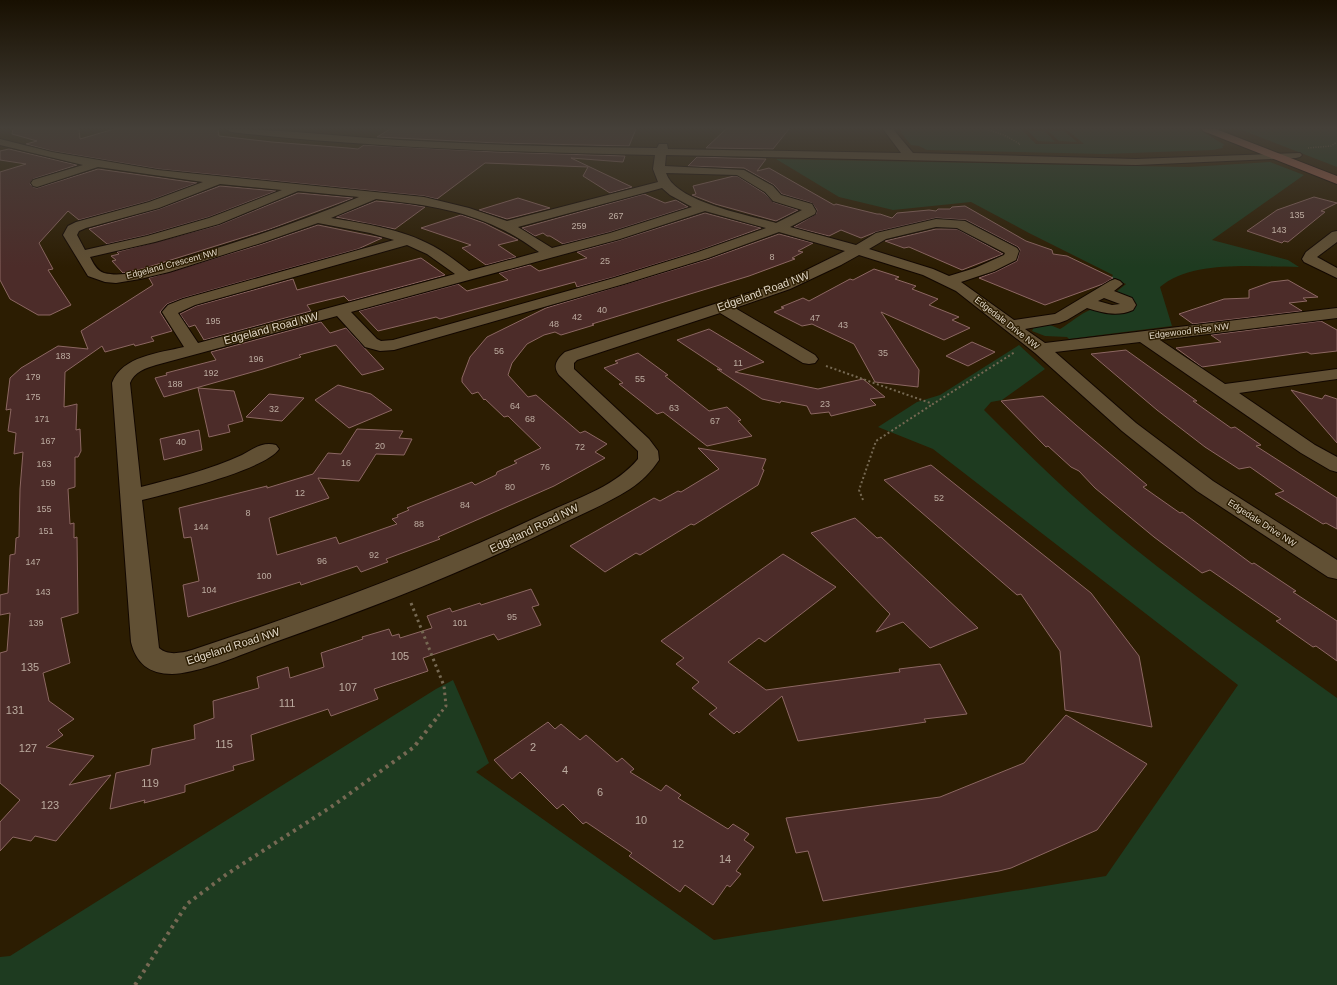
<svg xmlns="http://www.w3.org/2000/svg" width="1337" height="985" viewBox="0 0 1337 985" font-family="Arial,sans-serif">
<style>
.green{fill:#1e3b20}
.building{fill:#4c2c29;stroke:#8c6762}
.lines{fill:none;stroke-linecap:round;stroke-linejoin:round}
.minor-casing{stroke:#120700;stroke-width:2}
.major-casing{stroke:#120700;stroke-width:2}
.path-far3{stroke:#766953;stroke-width:1.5;stroke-dasharray:1 1.5;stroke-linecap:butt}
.path-far2{stroke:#766953;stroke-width:2;stroke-dasharray:2 2.5;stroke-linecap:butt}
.path-far1{stroke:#766953;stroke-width:3;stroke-dasharray:2.5 3.5;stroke-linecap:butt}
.path{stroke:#766953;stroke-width:4;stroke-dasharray:3 4.5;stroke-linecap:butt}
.minor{fill:#615034;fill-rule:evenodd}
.major{fill:#9e5d4b;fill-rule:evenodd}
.labels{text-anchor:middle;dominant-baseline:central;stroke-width:3;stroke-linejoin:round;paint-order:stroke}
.number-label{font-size:9px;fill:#bcaca0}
.far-street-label{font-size:9px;fill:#e1d7c7;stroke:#2c1d02}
.street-label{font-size:11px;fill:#e1d7c7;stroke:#2c1d02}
.near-number-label{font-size:11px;fill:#bcaca0}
</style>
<rect width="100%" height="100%" fill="#2c1d02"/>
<!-- green -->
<path class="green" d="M901 129H1021L1036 144H1084L1066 129H1198L1225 145 1222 146 1223 148 1213 150 1105 154 927 150 919 146 911 145 901 133Z
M1238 129H1337V167L1239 129Z
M1028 131H1045L1055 142 1038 141Z
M1048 131H1064L1077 142 1059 141Z
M776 159 1189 167 1270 162 1304 175 1212 240 1288 260 1299 267C1259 267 1192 259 1160 287L1172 326 1069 339 1067 337 1045 336 1032 331 1034 327 1050 325 1060 329C1070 323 1080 314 1090 310 1102 305 1121 319 1134 309L1116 292 1126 284 1111 278 1113 275 1029 233 971 202 893 210 839 197Z
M1019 345 1045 369 1002 400 991 402 984 410C1019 445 1054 480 1091 512 1168 579 1254 638 1337 698V985H0V957L10 956 436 689 453 680 489 763 476 772 714 940 1106 876 1238 685 933 449 878 427 917 402 940 395Z"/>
<!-- building -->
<path class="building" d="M13 129H79L80 139 114 129H218L219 136 272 142 348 148 358 149 364 145 496 152 625 156 623 162 571 158 632 187 610 193 583 176 588 167 485 163 437 199 424 196 158 169 52 151 26 144 37 141 12 134Z
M390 129H636L629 146 496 143 377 137Z
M726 129H789L773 149 706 148Z
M9 149 77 165 33 179 30 184 33 187 37 188 98 169 197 183 149 201 79 220 68 211 39 243 53 269 48 270 71 305 50 315H38L10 299 0 280V172L26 164 0 160V151Z
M697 157 766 159 757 171 769 168 834 205 836 204 877 214H880L892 218 897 213 929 210 936 211 938 209H950L952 207 965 206 1026 241 1052 250 1053 254 1067 256 1113 278 1103 284 1045 305 979 278 995 272 1017 261 1020 250 1018 247 966 220 936 218 876 232 861 238 841 230 829 236 794 227 816 214 817 210 812 203 782 194 774 185 744 168 688 166Z
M734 176H737L764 193 773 202 798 210 776 221 715 204 692 195 696 194 693 186Z
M220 186 276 191 209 217 147 235 107 244 89 229 159 209Z
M298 193 353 198 270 229 142 269 123 273 112 261 116 260 111 256 119 254 117 252 219 225Z
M644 194 665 203 676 200 688 207 610 232 563 244 550 236H547L543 233 535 236 522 228Z
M1314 197 1337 203 1321 211 1325 212 1288 242 1284 241 1282 243 1247 231 1277 210Z
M518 198 550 208 507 219 479 210Z
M376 201 407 204 425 207 395 229 336 217Z
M705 213 761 228 698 251 614 277 577 287 575 282 440 319 436 317 378 331 359 311 458 284 467 291 508 280 499 273 530 265 539 271 587 258 577 252 620 240Z
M461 215 484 223 518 240 498 245 516 257 486 265 462 248 471 245 421 228Z
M318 225 382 238 358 249 183 298 167 304 160 312 172 331 151 337 154 341 135 346 134 344 105 352 102 346 65 372 64 407 77 404 76 430 80 429 81 451 78 457H75V487L68 489 70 524 74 523V538L77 537 78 613 61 618 70 663 43 673 49 701 74 719 58 730 63 735 46 747 94 756 69 785 111 775 56 841 35 836 31 841 13 837 0 851V822L20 800 0 783V653L7 651 10 613 0 615V595L8 593 10 555 15 554 16 538 19 537 20 489 23 452 14 454 16 433 8 431 11 409 6 410 10 378 21 368 58 346 88 349 81 331 153 285 149 278 262 244Z
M936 229H957L1003 254 962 270 909 247 904 248 885 241Z
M779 234 813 243 798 251 803 252 792 258 795 259 749 276 592 324 594 325 561 335 555 332 544 335 527 344 512 363 508 375 528 397 536 395 580 433 585 431 607 444 595 452 605 458 554 486 438 537 440 539 386 559 388 562 361 572 357 566 301 585 300 582 188 617 183 585 199 581 191 537 184 538 179 508 267 486V488L313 474 328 453 341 454 357 429 403 431 399 438 412 439 404 455 376 454 359 481 318 478 329 498 269 518 277 555 336 537 339 544 397 524 392 519 398 517 397 515 409 510 407 508 472 482 475 485 496 475 497 472 517 463 514 461 541 448 508 416 504 417 485 399 484 400 478 392 472 394 462 382V378L470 357 487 337 546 308 709 259Z
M421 258 445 275 349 301 344 296 307 305 311 311 204 340 195 325 189 327 180 314 196 306 293 279 297 290Z
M874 269 899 277 895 279 916 286 912 289 938 299 929 305 959 317 952 320 970 328 944 340 881 312 919 370 918 387 875 382 854 344 812 324 802 326 774 312 784 308 781 307 803 298 809 301 850 279 853 280Z
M1288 280 1318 297 1303 298 1307 301 1289 303 1302 311 1193 324 1179 314 1224 299 1249 298V290L1271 282Z
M1321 321 1337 330V351L1311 354 1307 352 1202 367 1176 348 1221 342 1211 335Z
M321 322 330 333 346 328 384 369 362 375 336 345 299 355 301 357 263 369 164 397 155 378 167 375 166 373 216 360 211 352Z
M709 329 764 362 735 372 818 389 863 379 885 397 870 399 876 405 831 416 829 412 811 414 807 406 781 401 780 403 762 399 717 369 722 370 677 340Z
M972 342 995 352 968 366 946 356Z
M1126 350 1197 401H1193L1231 428 1235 427 1261 445 1256 446 1337 498V529L1326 523 1323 524 1275 494 1284 491 1250 467 1239 469 1205 447 1157 410 1091 354Z
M638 353 668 375 665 376 709 411 727 407 741 420 738 421 752 436 707 446 663 412 657 414 619 384 623 383 604 368 618 363 615 361Z
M338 385 371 394 392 410 349 428 315 400Z
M198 388 234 391 243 421 228 425 230 432 209 437Z
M1291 390 1322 399 1325 395 1337 399V443Z
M269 394 304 398 282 421 246 417Z
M1043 396 1076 425 1147 485 1143 487 1180 513 1182 512 1252 564 1254 563 1296 591 1293 592 1337 621V661L1316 646 1313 647 1276 621 1281 619 1210 570 1202 573 1154 537 1095 488 1079 471 1071 467 1048 446 1046 447 1001 401Z
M199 430 202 450 164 460 160 439Z
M698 448 766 459 762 469 764 470 758 485 694 525 691 524 640 555 636 553 605 572 570 546 654 498 660 501 678 491 681 492 719 469Z
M931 465 1091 593 1139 656 1152 727 1065 710 1060 651 1021 594 1017 595 884 480Z
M855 518 877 538 881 537 978 628 930 648 903 622 876 632 890 614 811 533Z
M783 554 836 587 765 642 759 638 728 662 766 690 900 672 899 669 940 664 967 714 924 719 926 722 798 741 782 696 739 733 737 731 734 734 709 714 717 708 692 688 699 682 676 664 684 658 661 641Z
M531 589 539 605 532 607 541 625 498 640 494 634 423 658 428 671 374 689 378 699 331 716 328 709 251 735 254 760 233 766 234 770 185 785V792L144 803 145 800 110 809 116 773 150 765 152 749 195 739 194 725 214 718 213 701 259 688 257 677 288 667 290 678 324 667 321 653 363 639 362 637 389 629 392 636 399 634 400 638 432 628 427 616 450 608 452 612 480 603 481 605Z
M1066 715 1147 764 1097 830 1011 868 999 871 823 901 808 851 796 853 786 818 940 797 1024 763Z
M548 722 555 729 561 724 580 740 586 735 617 762 622 758 634 769 630 772 661 791 666 785 681 795 678 798 728 829 733 824 749 834 744 840 754 847 736 871 741 874 730 887 727 885 713 905 685 885 680 892 629 856 632 853 586 822 583 824 563 804 557 809 520 772 512 779 494 760Z"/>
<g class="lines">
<defs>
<path id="minor" d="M226 129C284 129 341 137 399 140 485 145 571 147 657 148L659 144H667L668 149 901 153 883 129H893L913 153 1136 159 1300 153 1302 155 1300 157 1296 158 1136 165 666 155 665 166 744 170 773 186 781 195 812 204 816 211 815 214 790 227 856 245 876 233 936 219 965 221 1017 248 1019 251 1016 260 994 271 961 282 1014 320 1055 314 1110 281 1115 279 1120 281 1123 284 1114 291 1132 298 1136 305 1133 310C1117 317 1103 313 1087 308L1067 320 1059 323 1025 329 1045 343 1337 308V318L1160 340 1225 384 1337 369V379L1239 393 1315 445 1337 457V472L1330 470 1301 453 1140 342 1055 352 1136 423 1213 481 1337 560V579L1328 577 1197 491 1122 431 1035 353 956 291 923 275 859 255 841 265 790 289 735 308 815 355 818 359 815 363 809 364 803 363 720 313 577 360 574 363V369L649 439 658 451 659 460C651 472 642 481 630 489 605 505 577 516 551 529 462 573 369 609 275 642 247 652 201 673 172 674 149 674 136 663 131 642L112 383C122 356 159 353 184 347L162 312 168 305 183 299 394 240 370 233 318 223 261 243 169 272 140 279 116 283 105 282 88 276 63 235 68 226 76 222 149 202 203 182 98 167 37 187 33 186 31 183 33 180 83 165 0 145V139L52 152 158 170 424 197 469 208 507 221 658 182 653 169 655 155C514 152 372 148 231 132ZM666 173 737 175 765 192 773 201 802 210 776 223C749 215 675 202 666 173ZM220 184 282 190 209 218 147 236 85 250 77 235 79 231 86 228 159 208ZM662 188 670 195 692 207 610 233 552 248 518 227ZM298 191 359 197C301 222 241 241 181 259 158 265 128 279 104 273 97 271 93 263 90 257L155 242 219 224ZM376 199C418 204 461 209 499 228 513 234 526 243 539 252L469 271C457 262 446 253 433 246 402 229 366 224 331 218ZM705 211 766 228 698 252 614 278 393 340 381 341 377 339 351 312 620 239ZM936 227 957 228 1005 253 1004 255 975 268 949 276 933 269 869 249 886 239ZM779 232 845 251 780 283 565 352C557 359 552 366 559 375L638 451V459C616 486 578 498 548 512 432 567 313 610 192 650 181 653 168 656 159 648L142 500C170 493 265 470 279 449L276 445C263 441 253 449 242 455 210 470 175 478 141 487L130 383C134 372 146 368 156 365L337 316 365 347 380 351 394 350 624 284 708 258ZM407 245 427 254 455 274 198 343 178 313 195 305ZM1104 298 1120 304 1112 305 1098 301Z
M1337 231V242L1317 257 1337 268V278L1304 262 1302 259 1306 252 1332 232Z"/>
<path id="major" d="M1202 129H1216L1337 176V184L1203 131Z"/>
</defs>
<!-- minor casing -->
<use href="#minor" class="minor-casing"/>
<!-- major casing -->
<use href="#major" class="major-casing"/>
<!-- path-far3 -->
<path class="path-far3" d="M986 129 1004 135 1020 144 1018 145
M1308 148 1331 146 1337 142"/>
<!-- path-far2 -->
<path class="path-far2" d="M826 366 933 404 1015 352
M863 500 859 490 876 441 933 404"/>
<!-- path-far1 -->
<path class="path-far1" d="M411 603 444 686 446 706 438 716"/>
<!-- path -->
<path class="path" d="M135 985 187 904 227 874 334 805 414 747 439 715"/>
<!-- minor -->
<use href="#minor" class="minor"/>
<!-- major -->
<use href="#major" class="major"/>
</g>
<!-- sky -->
<linearGradient id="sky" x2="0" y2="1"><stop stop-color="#181001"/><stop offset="0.48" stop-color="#454039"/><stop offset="1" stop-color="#454039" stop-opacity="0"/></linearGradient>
<rect width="1337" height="267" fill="url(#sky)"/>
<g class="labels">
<!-- number labels -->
<g class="number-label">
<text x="1297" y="215">135</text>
<text x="616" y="216">267</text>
<text x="579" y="226">259</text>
<text x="1279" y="230">143</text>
<text x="772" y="257">8</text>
<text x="605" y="261">25</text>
<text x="602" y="310">40</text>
<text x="577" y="317">42</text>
<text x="815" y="318">47</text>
<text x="213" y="321">195</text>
<text x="554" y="324">48</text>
<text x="843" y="325">43</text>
<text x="499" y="351">56</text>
<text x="883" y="353">35</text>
<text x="63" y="356">183</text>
<text x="256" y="359">196</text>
<text x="738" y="363">11</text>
<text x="211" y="373">192</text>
<text x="33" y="377">179</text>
<text x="640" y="379">55</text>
<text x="175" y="384">188</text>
<text x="33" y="397">175</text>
<text x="825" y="404">23</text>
<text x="515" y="406">64</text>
<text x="674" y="408">63</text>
<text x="274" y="409">32</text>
<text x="42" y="419">171</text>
<text x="530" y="419">68</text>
<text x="715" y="421">67</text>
<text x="48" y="441">167</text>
<text x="181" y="442">40</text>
<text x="380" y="446">20</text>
<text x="580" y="447">72</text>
<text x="346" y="463">16</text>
<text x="44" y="464">163</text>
<text x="545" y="467">76</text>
<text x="48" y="483">159</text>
<text x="510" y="487">80</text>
<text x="300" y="493">12</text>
<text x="939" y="498">52</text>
<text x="465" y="505">84</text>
<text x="44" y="509">155</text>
<text x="248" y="513">8</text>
<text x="419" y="524">88</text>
<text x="201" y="527">144</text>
<text x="46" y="531">151</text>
<text x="374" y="555">92</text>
<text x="322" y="561">96</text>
<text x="33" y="562">147</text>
<text x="264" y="576">100</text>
<text x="209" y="590">104</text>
<text x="43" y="592">143</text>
<text x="512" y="617">95</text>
<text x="36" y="623">139</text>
<text x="460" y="623">101</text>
</g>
<!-- far-street labels -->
<g class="far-street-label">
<text transform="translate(172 264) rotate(-15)">Edgeland Crescent NW</text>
<text transform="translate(1007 323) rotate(38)">Edgedale Drive NW</text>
<text transform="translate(1189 331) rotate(-7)">Edgewood Rise NW</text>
<text transform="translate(1262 523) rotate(33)">Edgedale Drive NW</text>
</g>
<!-- street labels -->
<g class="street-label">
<text transform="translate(763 291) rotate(-20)">Edgeland Road NW</text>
<text transform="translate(271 328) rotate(-15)">Edgeland Road NW</text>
<text transform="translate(534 528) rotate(-26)">Edgeland Road NW</text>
<text transform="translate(233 646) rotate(-18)">Edgeland Road NW</text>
</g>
<!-- near-number labels -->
<g class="near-number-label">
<text x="400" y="656">105</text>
<text x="30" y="667">135</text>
<text x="348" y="687">107</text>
<text x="287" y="703">111</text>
<text x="15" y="710">131</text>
<text x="224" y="744">115</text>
<text x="533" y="747">2</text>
<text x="28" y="748">127</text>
<text x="565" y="770">4</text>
<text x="150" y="783">119</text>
<text x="600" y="792">6</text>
<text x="50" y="805">123</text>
<text x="641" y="820">10</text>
<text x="678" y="844">12</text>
<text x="725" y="859">14</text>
</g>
</g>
</svg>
